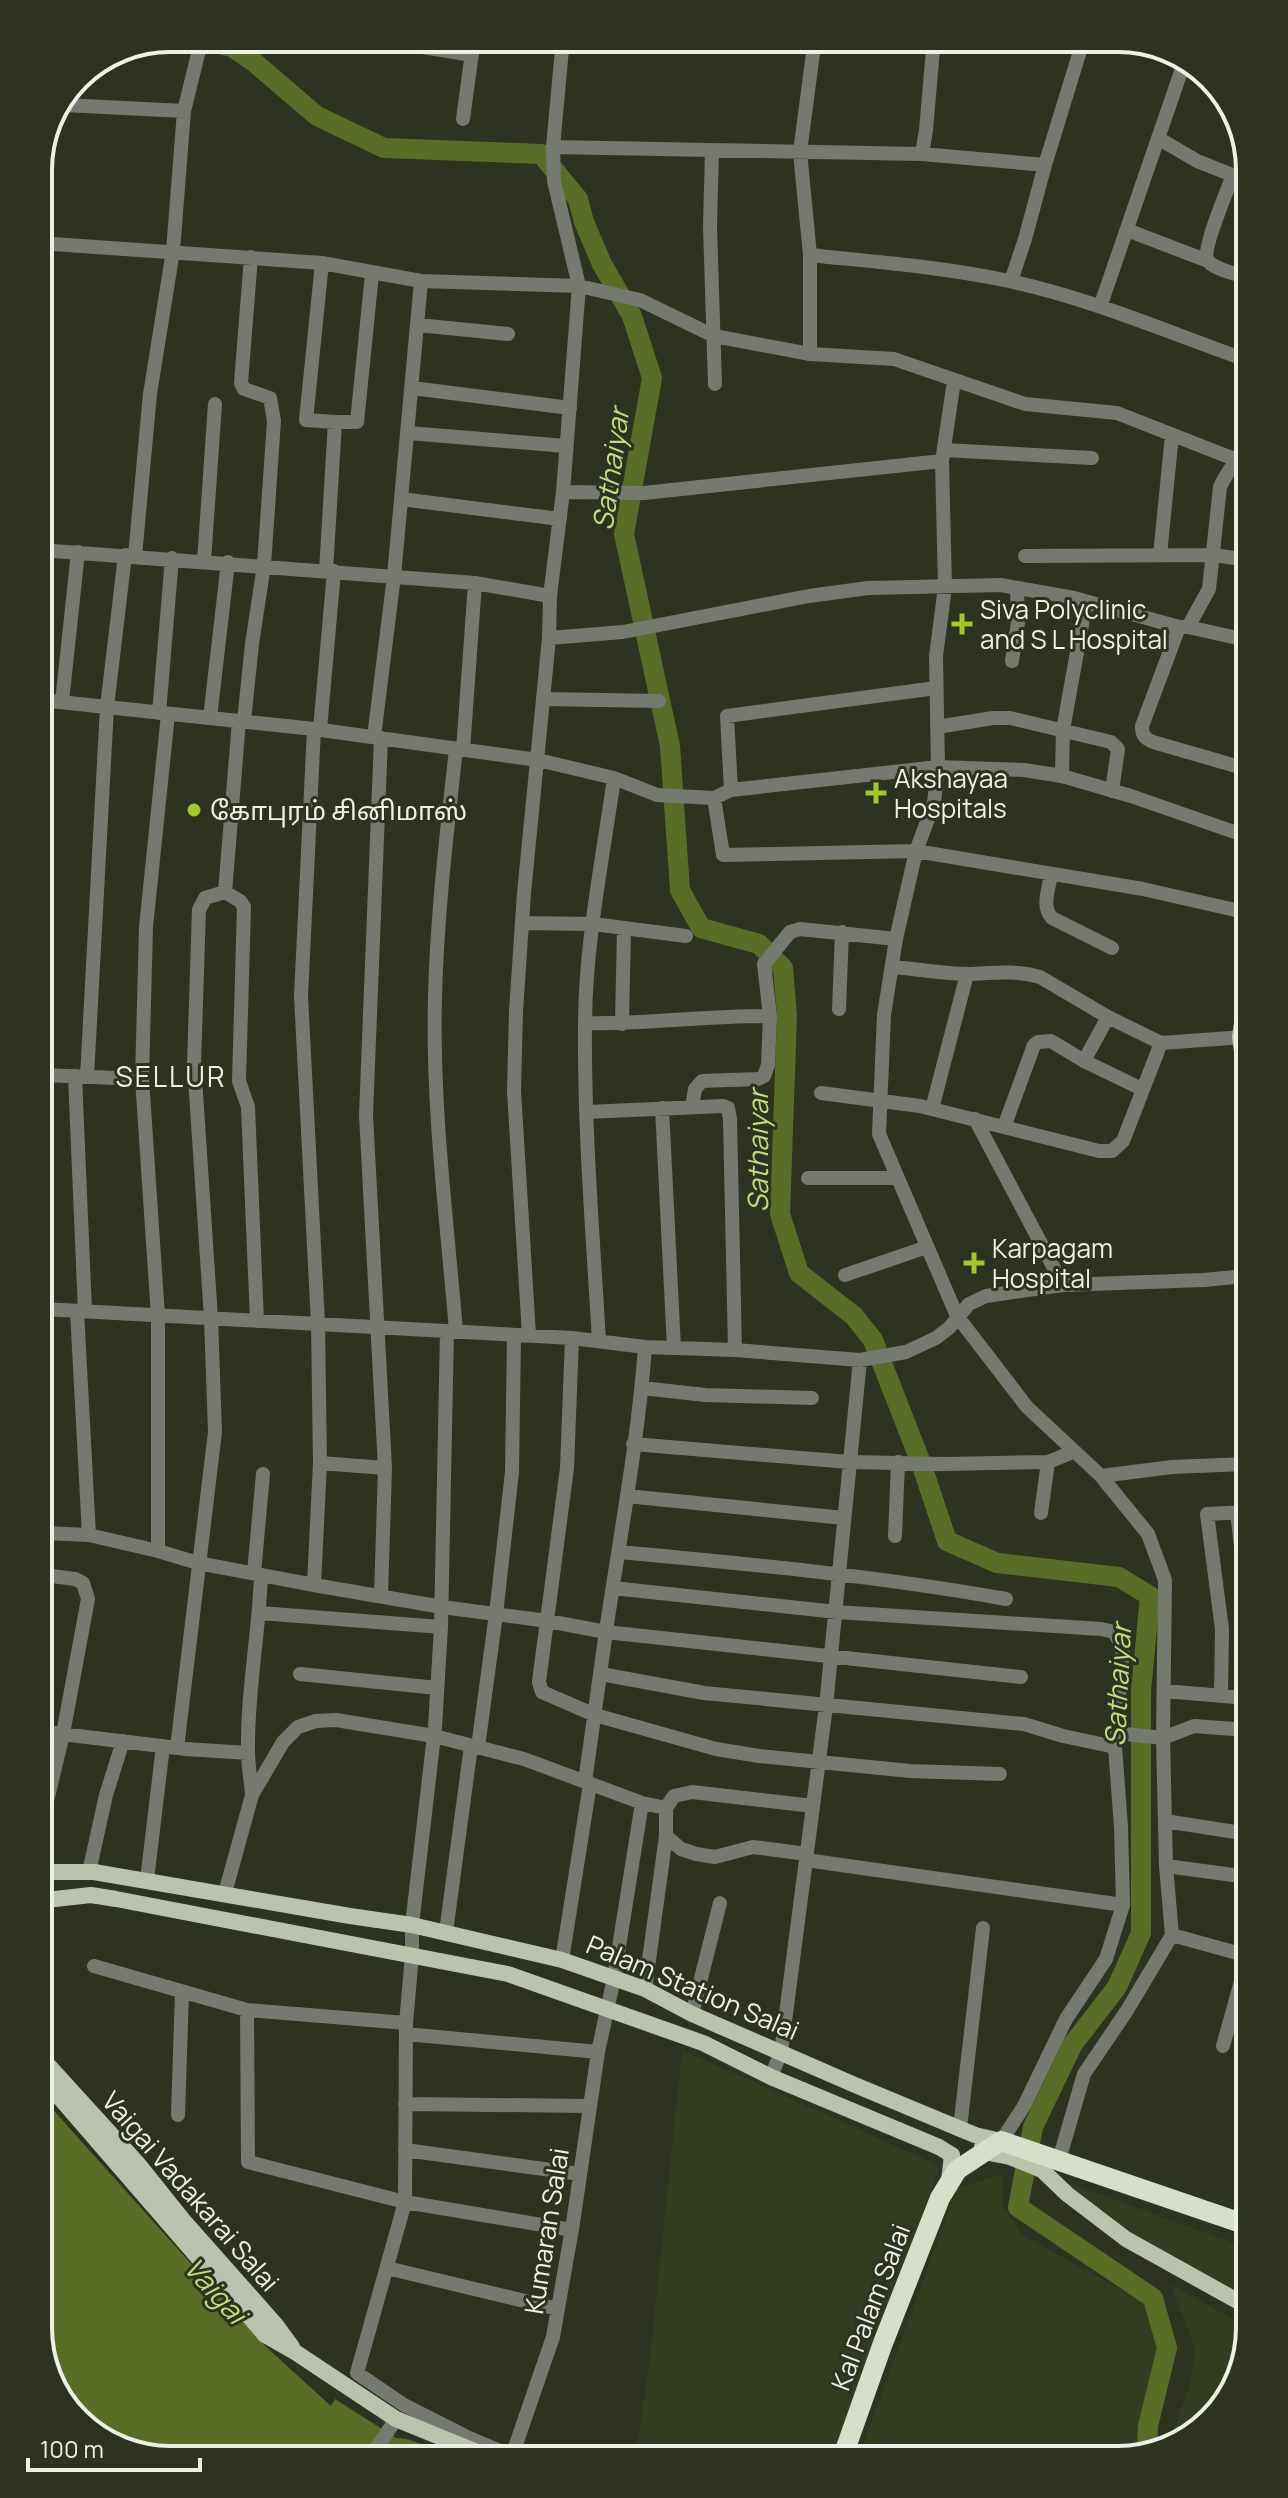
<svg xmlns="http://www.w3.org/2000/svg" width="1288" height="2498" viewBox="0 0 1288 2498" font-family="Manrope,'Noto Sans Tamil',sans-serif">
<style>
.built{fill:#333b21}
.water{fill:#596d27}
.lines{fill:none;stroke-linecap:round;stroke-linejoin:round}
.river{stroke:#596d27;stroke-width:20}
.minor{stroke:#767970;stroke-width:14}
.major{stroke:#bbc2ae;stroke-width:16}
.highway{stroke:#d6dfc7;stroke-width:20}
.poi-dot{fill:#a2c928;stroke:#2d3320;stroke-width:3}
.labels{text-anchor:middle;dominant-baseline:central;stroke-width:6;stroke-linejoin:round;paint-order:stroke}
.poi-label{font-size:26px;fill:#edf1e5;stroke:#2d3320;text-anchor:start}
.street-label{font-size:26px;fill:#edf1e5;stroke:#2d3320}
.water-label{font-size:28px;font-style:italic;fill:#c0de7d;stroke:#2d3320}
.neighbourhood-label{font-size:28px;letter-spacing:2px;fill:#edf1e5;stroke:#2d3320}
.rim{fill:none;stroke:#edf1e5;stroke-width:4}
</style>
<rect width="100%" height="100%" fill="#2d3320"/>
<!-- built -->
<path class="built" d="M682 2050 940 2166 835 2453 635 2455 649 2368Z
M1003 2174V2208L1022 2235 1147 2304 1161 2348 1140 2426 1139 2450 860 2453 957 2188Z
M1070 2183 1250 2249V2305L1157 2253 1065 2192Z
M1170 2284 1250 2328 1227 2402 1165 2450 1189 2388 1196 2350Z"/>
<!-- water -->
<path class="water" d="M47 2103 264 2345 331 2406 335 2399 396 2438C414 2438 431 2449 448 2457L162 2460 90 2433 48 2378Z"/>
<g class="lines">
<!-- river -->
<path class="river" d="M197 38 232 47 254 62 317 116 384 148 541 154 578 199 584 222 602 264 632 316 652 378 624 534 670 746 680 890 701 928 759 944 783 968 787 1015 780 1214 799 1273 854 1316 873 1340 921 1463 947 1541 997 1563 1119 1577 1150 1596 1141 1691V1933L1117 1987 1073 2044 1033 2127 1018 2207 1153 2298 1167 2348 1148 2426 1147 2450"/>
<!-- minor -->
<path class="minor" d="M1118 38 1167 53
M399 43 472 55
M64 105 184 111
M463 119 474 38
M1158 138 1197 161 1240 178
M553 147 922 154 1045 165
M712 150 710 226 715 384
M922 154 926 130 934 38
M1233 175C1228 188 1203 248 1207 259 1212 269 1231 272 1241 276
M38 203 44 149
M1127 230 1208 261
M39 243 322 263 421 281 579 286 640 300 714 336 810 354 894 359 1025 404 1117 413 1242 462
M810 255C876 262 944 267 1009 281 1089 298 1165 331 1241 358
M322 263 306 420 335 422 326 571
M1011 281 1025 239 1045 165 1084 38
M1100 307 1185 60
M418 325 508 334
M810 354V255L800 152 815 38
M954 381 942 461 945 587 936 656 938 767 934 803 916 851 896 939 884 1015 879 1134 957 1316 1027 1407 1101 1476 1148 1534 1165 1580 1163 1738 1166 1866 1172 1935 1126 2012 1084 2074 1059 2160
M412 388 570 408
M335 422H357L372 274
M408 433 566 446
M944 450 1092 458
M563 492 644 493 942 461
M401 499 560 519
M40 550 475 583 550 596
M1160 555 1172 435
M135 556 150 394 173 251 184 111 202 38
M1025 556 1213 555 1242 559
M204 561 215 404
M1179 627 1142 726C1142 735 1144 738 1153 742L1243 768
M1188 627 1209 589 1220 487C1226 473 1236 463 1242 449
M549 638 623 632 809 596 868 588 1001 585 1074 598 1179 627H1188L1242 639
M1012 661 1018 622 1017 588
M544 699 659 701
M41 700 314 729 538 760 614 778 657 795 714 798 731 790 938 767 1024 770 1062 776 1131 796 1243 835
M62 702 78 552
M159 713 172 558
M210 718 228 562
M244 721 252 644 264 565 274 421 270 398 244 389 241 383 251 257
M937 727 993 718H1010L1111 742 1118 749 1112 791
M314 729 301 996 318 1323 320 1463 314 1585
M320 729 334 571
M374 737 394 576 421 281
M381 738 366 1115 385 1468 381 1596
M456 749C447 831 437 914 435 997 432 1108 447 1221 456 1331
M463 750 475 583
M1062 776 1063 730 1086 602
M731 790 727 716 936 688
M714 798 723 855 916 851 1143 889 1244 912
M1051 874C1049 889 1041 906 1052 918L1112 948
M225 892 239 721
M523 923 593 924 686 936
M893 967C918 969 945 974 970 974 995 973 1016 970 1040 977L1108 1017 1161 1043 1244 1037
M839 1009 842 932
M585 1023C647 1025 708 1015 770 1016L764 964 790 932 800 929 896 939
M622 1024 624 928
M1084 1061 1108 1017
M42 1075 142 1079
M75 1076 85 1311
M87 1077 107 707 125 555
M821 1093 920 1106 1099 1151H1112L1123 1141 1161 1043
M692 1107 695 1089 702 1081 758 1079 764 1076 768 1065 770 1016
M662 1108 674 1348
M932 1109 967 974
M587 1112 723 1106 728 1108 730 1119 735 1350
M975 1119 1063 1285
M1004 1127 1034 1045 1038 1042 1051 1041 1084 1061 1142 1089
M808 1178H898
M845 1275 927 1247
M43 1309 572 1338 645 1347 735 1350 860 1360 906 1352 936 1338 949 1328 969 1304 986 1296 1063 1285 1204 1280 1245 1276
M77 1311 89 1535
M447 1331 441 1627 435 1727 412 1925V1955L406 2023 405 2202 357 2373 404 2405 469 2438 512 2456
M529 1335 514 1091 516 1011 524 893 549 638 550 596 563 492 579 286 554 181 553 147 563 38
M572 1338 567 1468 540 1674 539 1682 542 1692 595 1715 716 1749 759 1756 910 1771 1000 1774
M599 1341C593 1236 584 1130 585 1025 585 945 603 857 614 778
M642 1388 705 1395 812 1398
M633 1444 849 1462 945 1464 1048 1462 1073 1452
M320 1463 385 1468
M1101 1476 1172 1467 1246 1464
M627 1496 844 1518
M1041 1513 1048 1462
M1237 1513 1247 1596
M44 1533 89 1535 158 1551 198 1563 314 1585 442 1607 548 1621 606 1632 1021 1677
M895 1536 898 1462
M158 1551V1316L142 1079 146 927 168 714
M620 1552C749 1564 878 1576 1006 1599
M254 1573 263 1474
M44 1575 75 1579 83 1583 88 1599 63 1734 45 1809
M613 1588 837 1612 1101 1629 1114 1632 1123 1648 1115 1747 1121 1827 1123 1905 1106 1959 1066 2019 1024 2106 1001 2141
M260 1613 441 1627
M300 1674 437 1688
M601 1674 704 1693 1024 1724 1063 1736 1115 1747
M1164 1691 1247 1698
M1221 1696 1222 1629 1207 1514 1246 1512
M45 1732 186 1749 248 1753
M1116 1733 1163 1738 1194 1726 1247 1730
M478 1747 496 1614 512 1472 514 1335
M177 1748 215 1432 211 1318 194 1063 199 910 205 898 225 892 240 901 244 907 239 1081 248 1107 257 1321
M585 1782C592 1732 599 1681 606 1631 620 1536 638 1442 645 1347
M252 1795C251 1781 248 1766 248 1751 247 1692 259 1634 261 1575
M1165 1821 1248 1834
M666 1836 681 1849 696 1854 715 1857 753 1847 807 1854
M806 1860 1123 1905
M1166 1866 1248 1877
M89 1872 106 1795 123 1741
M147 1880 163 1746
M225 1893 252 1795 283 1742 298 1727 316 1721 336 1720 434 1736 524 1759 642 1803 666 1808 674 1796 692 1792 813 1806
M446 1932 471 1746
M1172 1935 1248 1956
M562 1960 590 1784
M94 1966 247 2010 406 2023
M645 1989 666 1836V1808
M247 2010 248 2162 405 2202 572 2230
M692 2014 720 1903
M406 2034 598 2052
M1223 2046 1248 1956
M771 2077 781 2052 826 1706 860 1360
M405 2104 590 2106
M178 2115 182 1992
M960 2128 983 1928
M405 2150 580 2174
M387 2268 558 2309
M512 2456 553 2337 573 2223 598 2052 614 1978 642 1803
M370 2458 396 2419"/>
<!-- major -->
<path class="major" d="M1244 1009 1240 1037 1244 1065
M46 1872H94L350 1916 412 1925 562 1960 645 1989 692 2014 855 2085 975 2135 1001 2141
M46 1900 91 1895 116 1899 508 1974 703 2043 771 2077 939 2147 952 2155 949 2181
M47 2064 139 2165 183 2220 276 2325 292 2347
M47 2083 265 2335 295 2352 396 2419 489 2457
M982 2147 984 2152 1010 2157 1042 2170 1067 2194 1126 2239 1250 2308"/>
<!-- highway -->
<path class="highway" d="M844 2453 883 2343 940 2198 957 2170 1001 2141 1250 2226"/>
</g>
<!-- markers -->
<g class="poi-dot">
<path d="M958 612h8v8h8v8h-8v8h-8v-8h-8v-8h8z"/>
<path d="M872 781h8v8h8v8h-8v8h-8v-8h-8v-8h8z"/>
<circle cx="194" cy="810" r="8"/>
<path d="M970 1251h8v8h8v8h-8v8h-8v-8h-8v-8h8z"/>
</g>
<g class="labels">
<!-- poi labels -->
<g class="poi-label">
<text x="980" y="609">Siva Polyclinic<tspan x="980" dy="30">and S L Hospital</tspan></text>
<text x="894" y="778">Akshayaa<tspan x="894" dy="30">Hospitals</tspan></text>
<text x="210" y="810">கோபுரம் சினிமாஸ்</text>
<text x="992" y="1248">Karpagam<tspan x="992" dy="30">Hospital</tspan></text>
</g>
<!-- street labels -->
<g class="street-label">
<text transform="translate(693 1987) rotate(23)">Palam Station Salai</text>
<text transform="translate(191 2191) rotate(49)">Vaigai Vadakarai Salai</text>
<text transform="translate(546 2231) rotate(-81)">Kumaran Salai</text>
<text transform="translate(870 2307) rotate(-69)">Kal Palam Salai</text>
</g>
<!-- water labels -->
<g class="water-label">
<text transform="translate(610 469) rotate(-82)">Sathaiyar</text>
<text transform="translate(757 1151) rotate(-90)">Sathaiyar</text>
<text transform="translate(1117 1685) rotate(-87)">Sathaiyar</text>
<text transform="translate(216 2290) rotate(48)">Vaigai</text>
</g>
<!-- neighbourhood labels -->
<g class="neighbourhood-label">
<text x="171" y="1076">SELLUR</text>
</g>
</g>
<!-- crop -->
<path d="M0 0H1288V2498H0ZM170 52H1118A118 118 0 0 1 1236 170V2328A118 118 0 0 1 1118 2446H170A118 118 0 0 1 52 2328V170A118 118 0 0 1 170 52Z" fill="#2d3320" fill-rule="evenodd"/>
<path class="rim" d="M170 52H1118A118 118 0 0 1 1236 170V2328A118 118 0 0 1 1118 2446H170A118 118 0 0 1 52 2328V170A118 118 0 0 1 170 52Z"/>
<!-- scale -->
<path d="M28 2458v12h172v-12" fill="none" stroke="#edf1e5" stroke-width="4"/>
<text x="40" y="2458" font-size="24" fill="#edf1e5" stroke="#2d3320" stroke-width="6" paint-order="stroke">100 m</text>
</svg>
